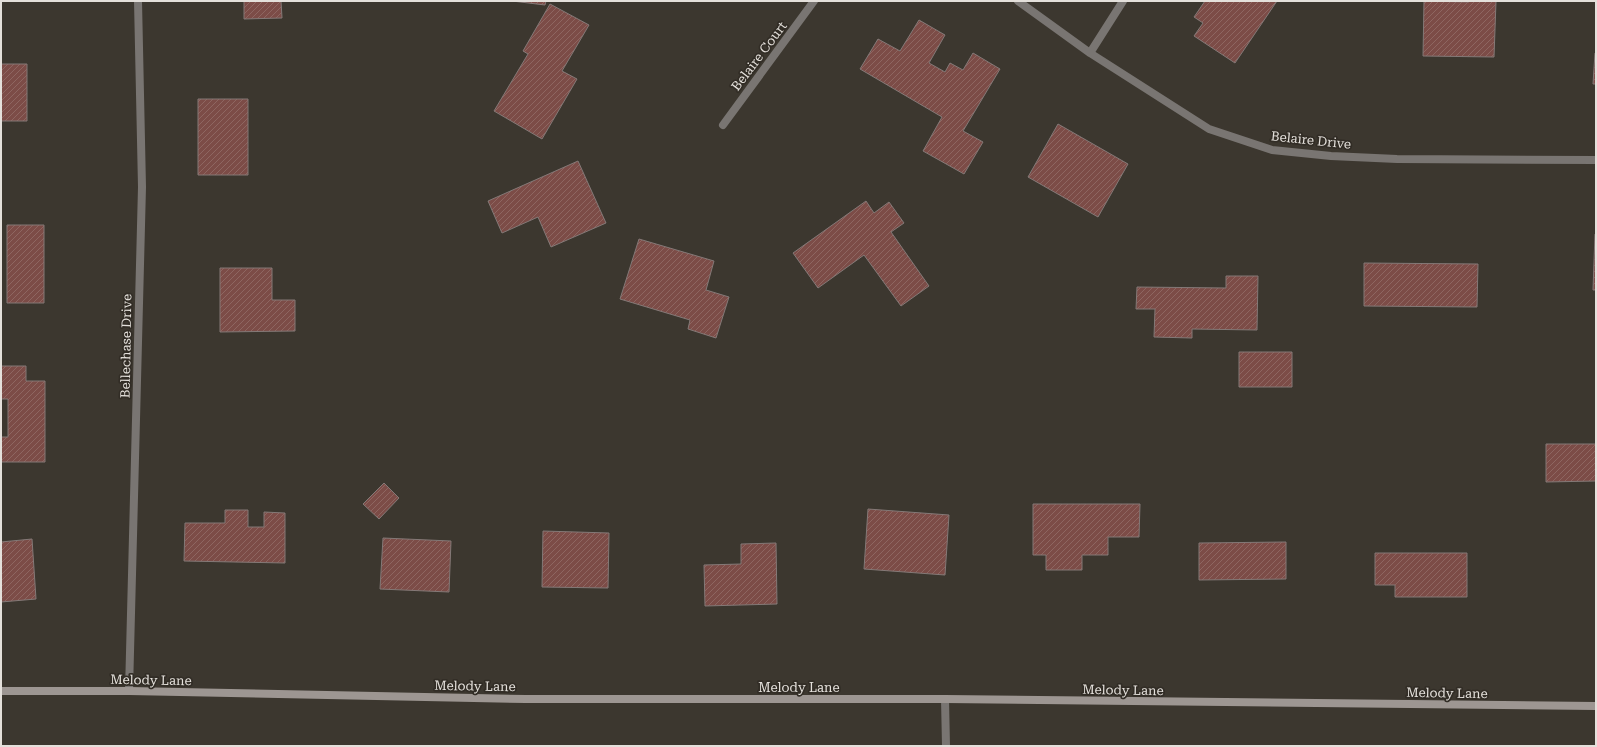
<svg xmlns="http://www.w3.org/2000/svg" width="1597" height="747" viewBox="0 0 1597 747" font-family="'Roboto Serif',serif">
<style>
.building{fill:url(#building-hatch);stroke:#847977}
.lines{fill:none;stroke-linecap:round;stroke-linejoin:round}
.lane{stroke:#797572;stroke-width:8}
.street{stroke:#797572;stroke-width:8}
.secondary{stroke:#9d9692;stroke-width:8}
.labels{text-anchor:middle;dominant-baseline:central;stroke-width:3.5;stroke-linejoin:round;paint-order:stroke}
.street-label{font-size:13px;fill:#e4e0db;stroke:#322d26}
</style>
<defs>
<pattern id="building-hatch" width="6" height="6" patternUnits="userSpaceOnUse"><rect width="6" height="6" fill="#7c4c47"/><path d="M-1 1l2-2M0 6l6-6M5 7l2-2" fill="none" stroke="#8e6661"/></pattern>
</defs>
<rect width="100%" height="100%" fill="#3c372f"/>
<!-- building -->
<path class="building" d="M244 1H281L282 18 244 19Z
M512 1H546L545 5Z
M1205 1H1277L1235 63 1194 36 1203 23 1194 17Z
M1424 1 1469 2V1H1496L1494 57 1423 56Z
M550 4 589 25 562 71 577 79 542 139 494 111 528 54 523 51Z
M919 20 945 35 929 63 945 72 950 63 963 70 973 53 1000 69 963 131 983 142 964 174 923 151 942 117 860 69 878 39 900 51Z
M1595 53H1596V84H1593Z
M1 64H27V121H1Z
M198 99H248V175H198Z
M1058 124 1128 164 1098 217 1028 177Z
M578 161 606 223 551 247 538 217 502 233 488 201Z
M866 201 874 213 889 202 904 223 891 232 929 286 901 306 864 255 818 288 793 253Z
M7 225H44V303H7Z
M1595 234H1596V290H1593Z
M639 239 714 261 706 290 729 297 716 338 688 329 690 320 620 299Z
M1364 263 1478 264 1477 307 1364 306Z
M220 268H272V300H295V331L220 332Z
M1226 276H1258L1257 330 1192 329V338L1154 337 1155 309H1136L1137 287 1226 288Z
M1239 352H1292V387H1239Z
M1 366H26V381H45V462H1V437H8V399H1Z
M1546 444H1596V481L1546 482Z
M384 483 399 498 379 519 363 504Z
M1033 504H1140L1139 537H1108V555H1082V570H1046V555H1033Z
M868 509 949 515 945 575 864 569Z
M225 510H248V527H264V512L285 513V563L184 561 185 523H225Z
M543 531 609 533 608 588 542 587Z
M383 538 451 541 449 592 380 589Z
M32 539 36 599 1 602V542Z
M1286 542V579L1199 580V543Z
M776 543 777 604 705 606 704 565 741 564V544Z
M1375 553H1467V597H1395V585H1375Z"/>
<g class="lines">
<!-- lane -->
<path class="lane" d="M945 699 946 746"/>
<!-- street -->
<path class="street" d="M1018 1 1090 53 1209 129 1272 150 1331 156 1397 159 1596 160
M1090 53 1123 1
M723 125 814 1
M129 691 142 187 138 1"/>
<!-- secondary -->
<path class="secondary" d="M1 691H129L526 699H945L1596 706"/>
</g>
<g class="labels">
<!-- street labels -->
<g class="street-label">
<text transform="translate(759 56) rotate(-53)">Belaire Court</text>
<text transform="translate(1311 140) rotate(6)">Belaire Drive</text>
<text transform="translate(126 346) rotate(-89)">Bellechase Drive</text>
<text transform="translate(151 680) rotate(1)">Melody Lane</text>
<text transform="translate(475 686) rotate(1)">Melody Lane</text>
<text x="799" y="687">Melody Lane</text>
<text transform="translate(1123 690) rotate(1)">Melody Lane</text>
<text transform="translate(1447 693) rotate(1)">Melody Lane</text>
</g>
</g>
<!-- border -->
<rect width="1597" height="747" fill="none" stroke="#e4e0db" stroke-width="4"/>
</svg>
